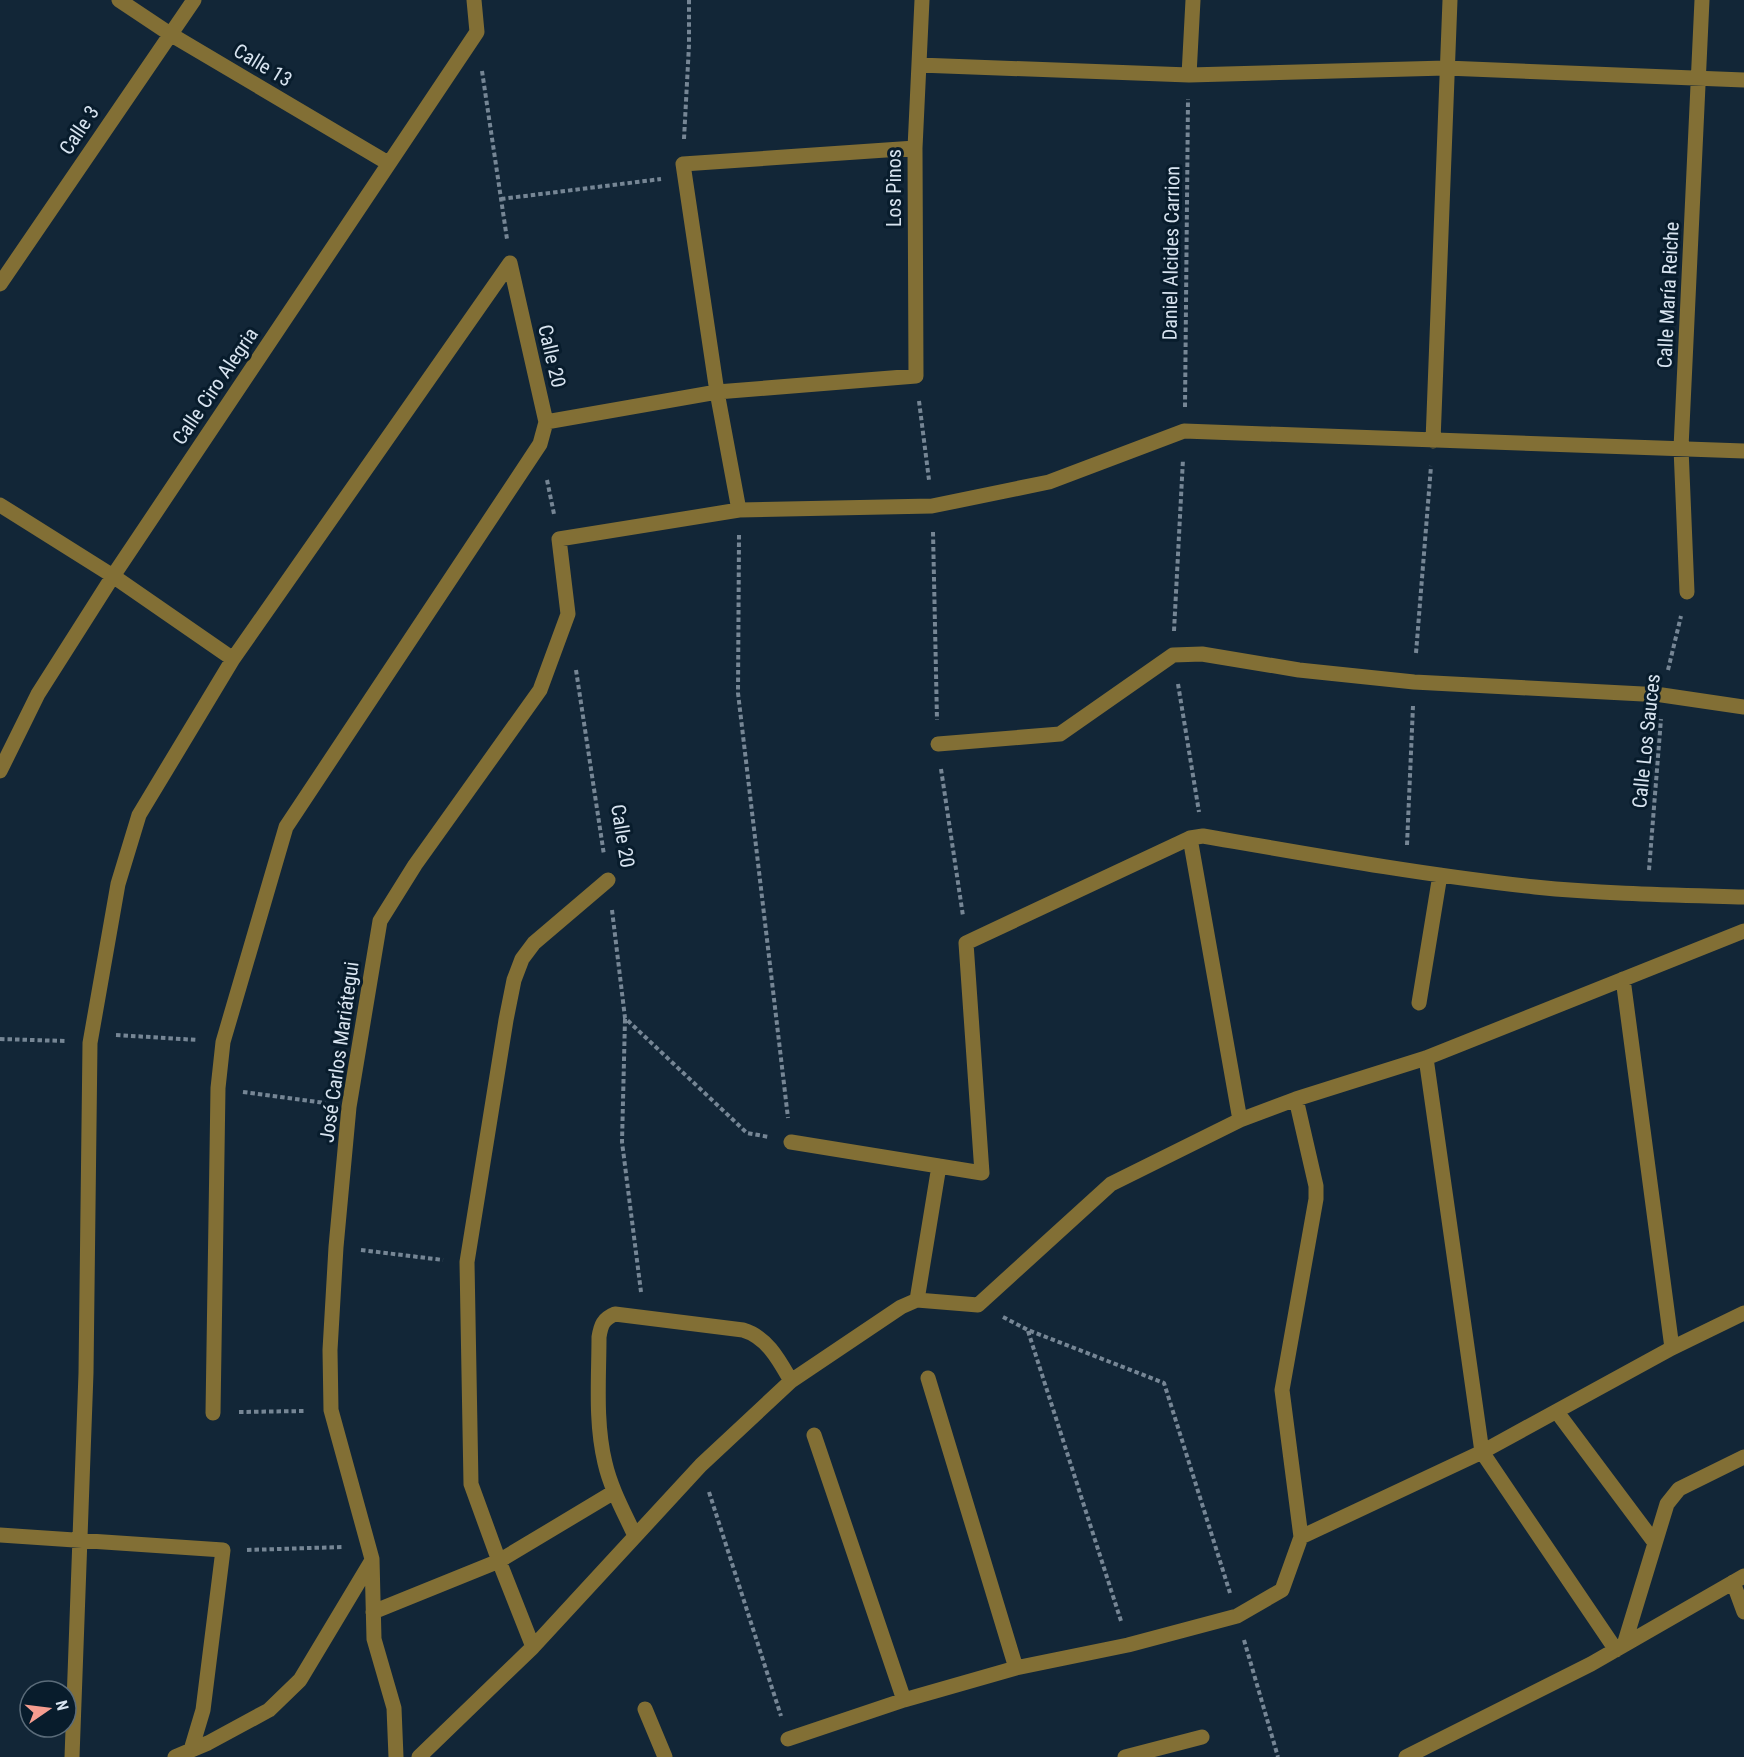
<svg xmlns="http://www.w3.org/2000/svg" width="1744" height="1757" viewBox="0 0 1744 1757" font-family="'Roboto Condensed',sans-serif">
<style>
.lines{fill:none;stroke-linecap:round;stroke-linejoin:round}
.path{stroke:#768695;stroke-width:4;stroke-dasharray:4.5 3;stroke-linecap:butt}
.minor{stroke:#826f35;stroke-width:15}
.labels{text-anchor:middle;dominant-baseline:central;stroke-width:6;stroke-linejoin:round;paint-order:stroke}
.street-label{font-size:20px;fill:#d8e4f0;stroke:#081c2c}
</style>
<rect width="100%" height="100%" fill="#122637"/>
<g class="lines">
<!-- path -->
<path class="path" d="M482 71 507 239
M684 139 689 45V0
M501 199 661 179
M919 401 929 480
M1185 407 1188 99
M547 480 554 514
M933 532 937 720
M739 535 738 693 788 1118
M1174 631 1183 459
M1416 653 1431 466
M576 670 604 855
M1668 670 1681 616
M1178 684 1199 812
M941 769 963 916
M1407 845 1413 706
M1649 870 1661 719
M612 910 625 1018 747 1133 769 1137
M625 1019 622 1142 641 1292
M116 1035 198 1040
M0 1039 65 1041
M243 1092 325 1103
M361 1250 443 1260
M1003 1317 1028 1330 1164 1383 1230 1593
M1028 1331 1121 1621
M239 1412 306 1411
M709 1492 781 1716
M247 1550 342 1547
M1244 1640 1278 1757"/>
<!-- minor -->
<path class="minor" d="M119 0 170 34 388 163
M919 65 1189 75 1446 68 1744 80
M1189 75 1193 0
M0 284 194 0
M546 422 717 392 916 376 915 148 922 0
M1433 441 1450 0
M0 505 113 576 233 659
M739 510 717 392 683 164 915 148
M1687 592 1681 448 1702 0
M938 744 1060 734 1173 655 1202 654 1299 670 1414 682 1662 695 1744 707
M0 771 38 694 113 576 477 32 474 0
M1190 838 1240 1120
M1623 979 1672 1348
M1419 1003 1440 875
M1426 1058 1482 1452 1616 1650
M1296 1099 1316 1186V1199L1282 1390 1301 1537
M791 1142 982 1173 966 943 1190 838 1203 836C1313 855 1424 875 1535 887 1605 894 1674 895 1744 897
M917 1300 939 1166
M928 1378 1016 1668
M1557 1412 1655 1543
M213 1413 218 1088 223 1042 286 827 540 444 546 422 510 263
M814 1435 904 1700
M0 1535 223 1550 203 1710 191 1750
M635 1536C624 1512 611 1489 605 1463 595 1422 599 1378 599 1337 601 1325 603 1319 615 1314L743 1330C767 1337 779 1360 791 1381
M1733 1582 1744 1612
M373 1612 499 1561 614 1492
M1624 1645 1667 1504 1679 1489 1744 1457
M533 1647 499 1561 471 1484 467 1262 506 1020 514 980 522 959 534 943 608 880
M645 1709 665 1757
M788 1739 904 1700 1016 1668 1128 1645 1237 1616 1282 1590 1301 1537 1482 1452 1672 1348 1744 1313
M72 1757 86 1373 90 1043 118 884 139 815 233 659 510 263
M175 1757 208 1743 269 1710 300 1680 372 1560
M396 1757 394 1708 374 1639 372 1559 331 1410 330 1350 336 1247 349 1107 380 921 415 865 540 690 568 614 559 539 739 510 932 506 1049 482 1184 431 1744 451
M419 1757 533 1647 701 1465 791 1381 901 1307 917 1300 978 1305 1111 1184 1240 1120 1296 1099 1426 1058 1744 931
M1125 1757 1202 1737
M1406 1757 1591 1664 1744 1576"/>
</g>
<g class="labels">
<!-- street labels -->
<g class="street-label">
<text transform="translate(263 65) rotate(31)">Calle 13</text>
<text transform="translate(79 130) rotate(-56)">Calle 3</text>
<text transform="translate(894 188) rotate(-90)">Los Pinos</text>
<text transform="translate(1171 253) rotate(-89)">Daniel Alcides Carrion</text>
<text transform="translate(1668 295) rotate(-87)">Calle María Reiche</text>
<text transform="translate(552 356) rotate(77)">Calle 20</text>
<text transform="translate(215 386) rotate(-56)">Calle Ciro Alegria</text>
<text transform="translate(1646 741) rotate(-84)">Calle Los Sauces</text>
<text transform="translate(623 836) rotate(81)">Calle 20</text>
<text transform="translate(339 1052) rotate(-82)">José Carlos Mariátegui</text>
</g>
</g>
<!-- north arrow -->
<g transform="translate(48 1709) rotate(76)"><circle r="28" fill="#081c2c" stroke="#5b6c7a" stroke-width="1.5"/>
<path d="M0-4.5L10 22L0 15L-10 22Z" fill="#f59d90"/>
<text y="-9" font-size="16" font-weight="bold" text-anchor="middle" fill="#d8e4f0">N</text>
</g>
</svg>
